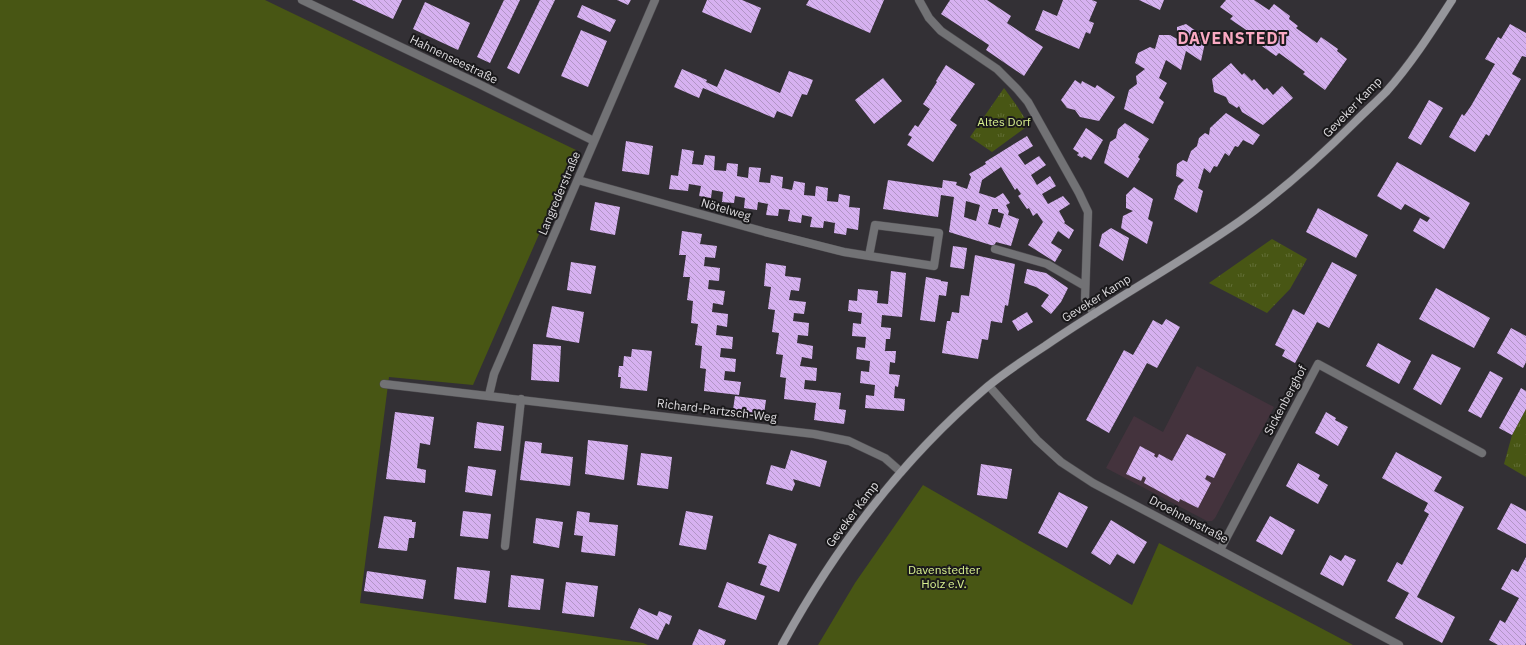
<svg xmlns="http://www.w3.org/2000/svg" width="1526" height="645" viewBox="0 0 1526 645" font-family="'IBM Plex Sans',sans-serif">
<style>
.education{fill:#44333d}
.green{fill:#485614}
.park{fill:url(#park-tufts)}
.building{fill:url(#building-back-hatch);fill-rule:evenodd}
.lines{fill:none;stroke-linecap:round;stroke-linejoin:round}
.street-casing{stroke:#4e4c50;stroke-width:9}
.secondary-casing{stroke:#4e4c50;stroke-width:9}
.street{stroke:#727275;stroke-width:8}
.secondary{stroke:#96969b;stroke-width:8}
.labels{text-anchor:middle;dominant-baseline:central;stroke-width:4;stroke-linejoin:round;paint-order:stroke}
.street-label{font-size:12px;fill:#dedcdf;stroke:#1a191b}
.park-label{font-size:12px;fill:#d8f08f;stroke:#1a191b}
.district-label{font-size:16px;font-weight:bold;letter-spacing:1px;fill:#faa9c2;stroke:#1a191b}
</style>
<defs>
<pattern id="park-tufts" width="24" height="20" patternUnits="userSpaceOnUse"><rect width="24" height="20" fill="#485614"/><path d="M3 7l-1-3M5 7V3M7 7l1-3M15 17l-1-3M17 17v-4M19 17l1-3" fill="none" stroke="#626e36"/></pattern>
<pattern id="building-back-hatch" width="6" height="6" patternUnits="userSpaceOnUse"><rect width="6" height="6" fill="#d6b1f0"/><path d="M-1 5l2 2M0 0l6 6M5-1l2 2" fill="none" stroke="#b195c5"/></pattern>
</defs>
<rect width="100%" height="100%" fill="#333035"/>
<!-- education -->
<path class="education" d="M1197 366 1274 407 1215 518 1212 521H1207L1106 468 1134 416 1163 432Z"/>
<!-- green -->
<path class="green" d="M0 0H265L576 150 473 385 389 377 360 603 643 643 648 645H0Z
M923 485 1132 605 1159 543 1353 645H818L855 583Z"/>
<!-- park -->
<path class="park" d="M1004 88 1017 106 1029 125 992 152 970 137Z
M1272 239 1307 259 1290 289 1267 313 1209 283Z
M1526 409V477L1504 464 1512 435Z"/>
<!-- building -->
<path class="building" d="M352 0H402L393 19Z
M504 0H520L490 63 477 57Z
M540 0H555L519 74 507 68Z
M617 0H631L628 5Z
M707 0H742L761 8 751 33 702 12Z
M809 0H884L870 33 806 5Z
M950 0H987L1011 16 1007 23 1043 47 1024 76 986 50 989 45 941 14Z
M1063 0H1092L1097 2 1089 21 1094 23 1090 34 1086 32 1079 49 1035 30 1043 10 1057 16Z
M1139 0H1164L1160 10Z
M1226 0H1254L1269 10 1274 4 1290 16 1289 19 1298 26 1296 28 1317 43 1321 37 1338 49 1337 51 1347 59 1325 90 1303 74 1305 72 1279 53 1276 56 1255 41 1258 38 1230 19 1233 16 1220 7Z
M425 2 470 23 458 50 413 29Z
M582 5 616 20 610 32 577 17Z
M1186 24 1206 38 1201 61 1186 51 1181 70 1166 60 1159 78 1167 83 1159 98 1164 102 1153 124 1124 109 1129 90 1137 84 1136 76 1145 69 1135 63 1138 53 1150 47 1155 49 1159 35H1170L1177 39V27Z
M1510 24 1526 33V57L1522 56 1512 74 1521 79 1489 136 1486 134 1475 152 1449 137 1462 114 1464 116 1471 106 1495 64 1485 59 1498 37 1501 39Z
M581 30 607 41 588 87 561 76Z
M1231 63 1242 75 1244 73 1252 81 1254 79 1264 90 1267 88 1273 95 1282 86 1293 98 1263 125 1242 112 1239 106 1237 108 1229 103 1226 97 1214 92 1212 79Z
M946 65 975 84 950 120 957 125 933 162 907 145 912 137 908 135 915 125 918 127 930 109 923 104 937 82 936 81Z
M682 69 707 80 706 82 717 87 725 69 780 93 789 71 813 80 807 95 802 94 792 117 777 111 774 118 703 88 699 98 674 87Z
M883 78 902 101 874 124 855 100Z
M1075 80 1081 84 1082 81 1095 88 1097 85 1115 97 1099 121 1080 117 1075 110 1067 108 1061 100Z
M1429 100 1443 108 1421 145 1408 138Z
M1226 113 1260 135 1253 145 1243 140 1238 147 1235 146 1229 156 1225 153 1217 167 1214 166 1210 173 1204 168 1198 188 1203 191 1197 213 1174 199 1178 186 1184 180 1176 176 1177 164 1183 160 1187 162 1191 151 1197 146 1199 138 1205 133 1209 135 1210 128Z
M1125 123 1149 139 1138 157 1140 159 1128 178 1104 163 1110 142 1116 138 1118 129Z
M1086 128 1103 140 1091 160 1084 156 1082 158 1077 155 1079 153 1073 149Z
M1027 136 1033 146 1018 155 1025 165 1039 156 1046 165 1031 175 1037 185 1050 176 1056 186 1042 194 1048 204 1063 196 1070 204 1059 211 1065 222 1064 223 1074 230 1069 239 1058 231 1051 243 1062 250 1055 262 1028 245 1043 222 1037 213 1033 216 1029 208 1027 209 1018 196 1021 194 1017 188 1015 190 1001 167 982 180 979 193 995 198 1003 193 1010 203 1006 205 1009 211 1008 215 1019 219 1011 246 996 242 994 246 949 232 954 197 941 195 938 217 883 209 888 180 942 188 943 180 957 182 956 185 967 189 971 177 969 174 986 164 985 162ZM966 201 980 205 976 221 964 217ZM992 209H998V212L1004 214 1000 228 988 224Z
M626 141 653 146 649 175 622 171Z
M682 149 694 151 692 164 703 165 705 155 715 156 714 170 726 171 727 163 738 164 737 176 748 178 749 167 761 168 759 182 770 183 771 175 783 177 782 188 792 190 794 181 805 183 804 195 815 196 816 186 828 188 827 201 838 202 839 194 850 196 849 207 860 208 858 230 847 228 846 235 834 233 835 223 824 221 823 228 810 227 812 217 802 215 801 223 788 221 790 210 779 209 778 216 766 215 768 204 758 202 757 210 744 208 745 198 735 196 734 203 722 202 723 192 712 190 711 198 699 196 701 186 689 184 688 191 669 189 671 175 678 176Z
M1397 162 1470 203 1444 249 1413 231 1420 218 1427 222 1430 218 1405 204 1401 210 1377 196Z
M1134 187 1153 199 1148 219 1153 222 1147 244 1121 228 1123 216 1133 211 1126 208V195Z
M595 202 620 207 615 235 590 230Z
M1318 208 1368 235 1356 258 1306 232Z
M1111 228 1129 238 1123 261 1099 246 1102 234Z
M682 231 702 234 700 244 717 246 715 258 705 257 704 266 720 268 719 281 709 280 708 289 725 291 723 305 713 303 712 312 728 314 727 327 717 325 716 335 733 337 732 349 721 348 720 357 736 359 735 372 725 371 724 380 741 382 739 395 704 391 706 369 700 368 702 346 695 345 698 324 691 323 693 301 687 300 690 277H683L686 255H679Z
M953 246 967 248 964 269 950 267Z
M975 255 1015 264 1008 306 1005 305 1002 323 991 321 988 340 982 339 978 359 942 353 947 321H950L952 312 959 313 961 295 969 296Z
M571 262 596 266 591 294 567 290Z
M1332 262 1357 275 1329 328 1317 322 1295 363 1282 356 1285 350 1275 345 1293 309 1304 315Z
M766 263 786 266 785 276 801 278 799 291 791 290 789 300 806 302 804 314 794 313 793 321 809 323 808 336 798 335 797 343 813 346 812 359 802 357 800 366 817 368 816 381 805 380 804 389 841 393 839 409 846 410 844 424 814 420 816 403 784 399 786 378 780 377 783 355 776 354 779 333 772 332 775 310 768 309 771 287 764 286Z
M1027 269 1046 273 1068 288 1061 302 1051 314 1041 306 1049 295 1036 287 1024 283Z
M891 271 906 273 902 317 882 315 881 327 891 328 890 339H886L885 351H896L895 363 890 362 889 374 900 375 898 387 895 386 894 398 905 399 904 411 865 408 866 395 874 396 875 385 860 383 861 371 869 372 870 361 856 359 857 347 865 348 866 337 852 336 853 323 861 324 862 313 848 311 849 300 857 301 858 289 878 291 877 303 888 304Z
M926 277 941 280V281L948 282 946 296 939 295 935 322 920 320Z
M1436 288 1490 318 1474 348 1419 319Z
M552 306 584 312 579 343 546 337Z
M1027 312 1033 322 1018 331 1012 321Z
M1166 319 1180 327 1157 368 1147 363 1109 433 1086 420 1124 350 1133 355 1153 320 1162 325Z
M1511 328 1526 336V362L1523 368 1497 353Z
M1378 343 1411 361 1399 384 1366 366Z
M533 344 561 346 559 382 531 380Z
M632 349 652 351 647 391 620 388 621 377H618L619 366H623L624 356 631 357Z
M1432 354 1461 368 1441 405 1413 389Z
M1490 371 1503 378 1481 418 1468 411Z
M1521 388 1526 391V409L1512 435 1499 428Z
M735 396 766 400 764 414 733 410Z
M395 412 434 417 430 445 420 443 417 468 426 470 425 483 386 479Z
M1326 412 1336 418 1335 420 1348 427 1338 446 1315 433Z
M477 422 504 426 501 451 474 448Z
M1187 434 1226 454 1214 478 1207 475 1205 479 1211 483 1198 508 1180 499 1179 502 1144 483 1146 478 1143 476 1141 481 1126 474 1140 446 1155 454 1154 456 1157 458 1159 454 1172 461Z
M588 440 628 445 624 480 585 474Z
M525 441 542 443 541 453 573 457 570 486 520 480Z
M791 450 827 461 820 487 793 479 795 484 792 491 766 484 771 465 785 469Z
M1396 452 1442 477 1434 491 1464 507 1417 597 1455 617 1442 643 1395 618 1409 593 1387 581 1397 562 1402 565 1429 514 1424 511 1428 503 1382 478Z
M641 453 672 457 668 489 637 485Z
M1298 463 1320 475 1318 479 1328 485 1318 504 1286 486Z
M981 464 1012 469 1007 499 977 495Z
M468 466 496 470 492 496 465 492Z
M1059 492 1088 507 1067 548 1038 533Z
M1511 503 1526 511V544L1497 529Z
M463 511 491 514 488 539 460 536Z
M577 511 590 513 589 522 618 525 615 556 581 552 583 536 574 535Z
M686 511 713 516 706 550 679 545Z
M384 516 412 520V522H416L414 538H409L407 551 378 548Z
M1270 516 1295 530 1282 555 1256 541Z
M536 518 563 522 559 548 533 543Z
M1111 520 1147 542 1134 564 1117 554 1110 565 1091 553Z
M769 534 797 544 779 592 760 585 767 566 758 563Z
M1330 555 1341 561 1345 555 1356 560 1343 586 1320 574Z
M1526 557V643L1525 645H1498L1489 640 1500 620 1505 623 1519 598 1501 589 1512 569 1518 572Z
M457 567 490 571 486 603 454 599Z
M367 571 426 580 423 599 364 591Z
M511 575 544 579 540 610 508 607Z
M566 582 598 586 594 617 562 613Z
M727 582 765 596 756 620 718 607Z
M639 608 657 616 659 611 672 616 669 625 666 623 658 640 630 628Z
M699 629 726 640 724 645H692Z"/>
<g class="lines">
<defs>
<path id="street" d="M302 0 479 84 594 141
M919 0 929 18 941 31 997 69 1017 89 1028 102 1079 193 1088 212 1085 299 1094 314
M578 180 765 232 844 252 869 256 875 225 939 233 934 266 869 256
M995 249 1047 264 1085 286
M384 384 814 434 849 441 885 458 901 472
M989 386 1037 440 1061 462 1093 483 1399 645
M489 395 494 374 655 0
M505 546 521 399
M1220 550 1318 364 1482 453"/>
<path id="secondary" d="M782 645C835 548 902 459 987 387 1005 372 1025 359 1045 346 1109 302 1177 265 1240 221 1282 191 1319 158 1355 122 1365 112 1376 102 1386 92 1411 64 1432 31 1452 0"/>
</defs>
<!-- street casing -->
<use href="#street" class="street-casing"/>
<!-- secondary casing -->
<use href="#secondary" class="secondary-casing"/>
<!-- street -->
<use href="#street" class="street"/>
<!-- secondary -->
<use href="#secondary" class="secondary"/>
</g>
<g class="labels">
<!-- street labels -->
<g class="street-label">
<text transform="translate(454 59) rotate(26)">Hahnenseestraße</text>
<text transform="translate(1352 107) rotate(-46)">Geveker Kamp</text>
<text transform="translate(559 193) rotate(-67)">Langrederstraße</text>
<text transform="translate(726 209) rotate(16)">Nötelweg</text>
<text transform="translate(1096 298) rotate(-32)">Geveker Kamp</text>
<text transform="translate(1285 400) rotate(-62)">Sickenberghof</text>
<text transform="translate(717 410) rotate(7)">Richard-Partzsch-Weg</text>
<text transform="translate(852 514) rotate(-53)">Geveker Kamp</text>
<text transform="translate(1189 519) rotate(28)">Droehnenstraße</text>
</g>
<!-- park labels -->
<g class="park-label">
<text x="1004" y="121">Altes Dorf</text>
<text x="944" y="569">Davenstedter<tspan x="944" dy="14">Holz e.V.</tspan></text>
</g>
<!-- district labels -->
<g class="district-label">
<text x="1233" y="38">DAVENSTEDT</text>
</g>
</g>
</svg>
